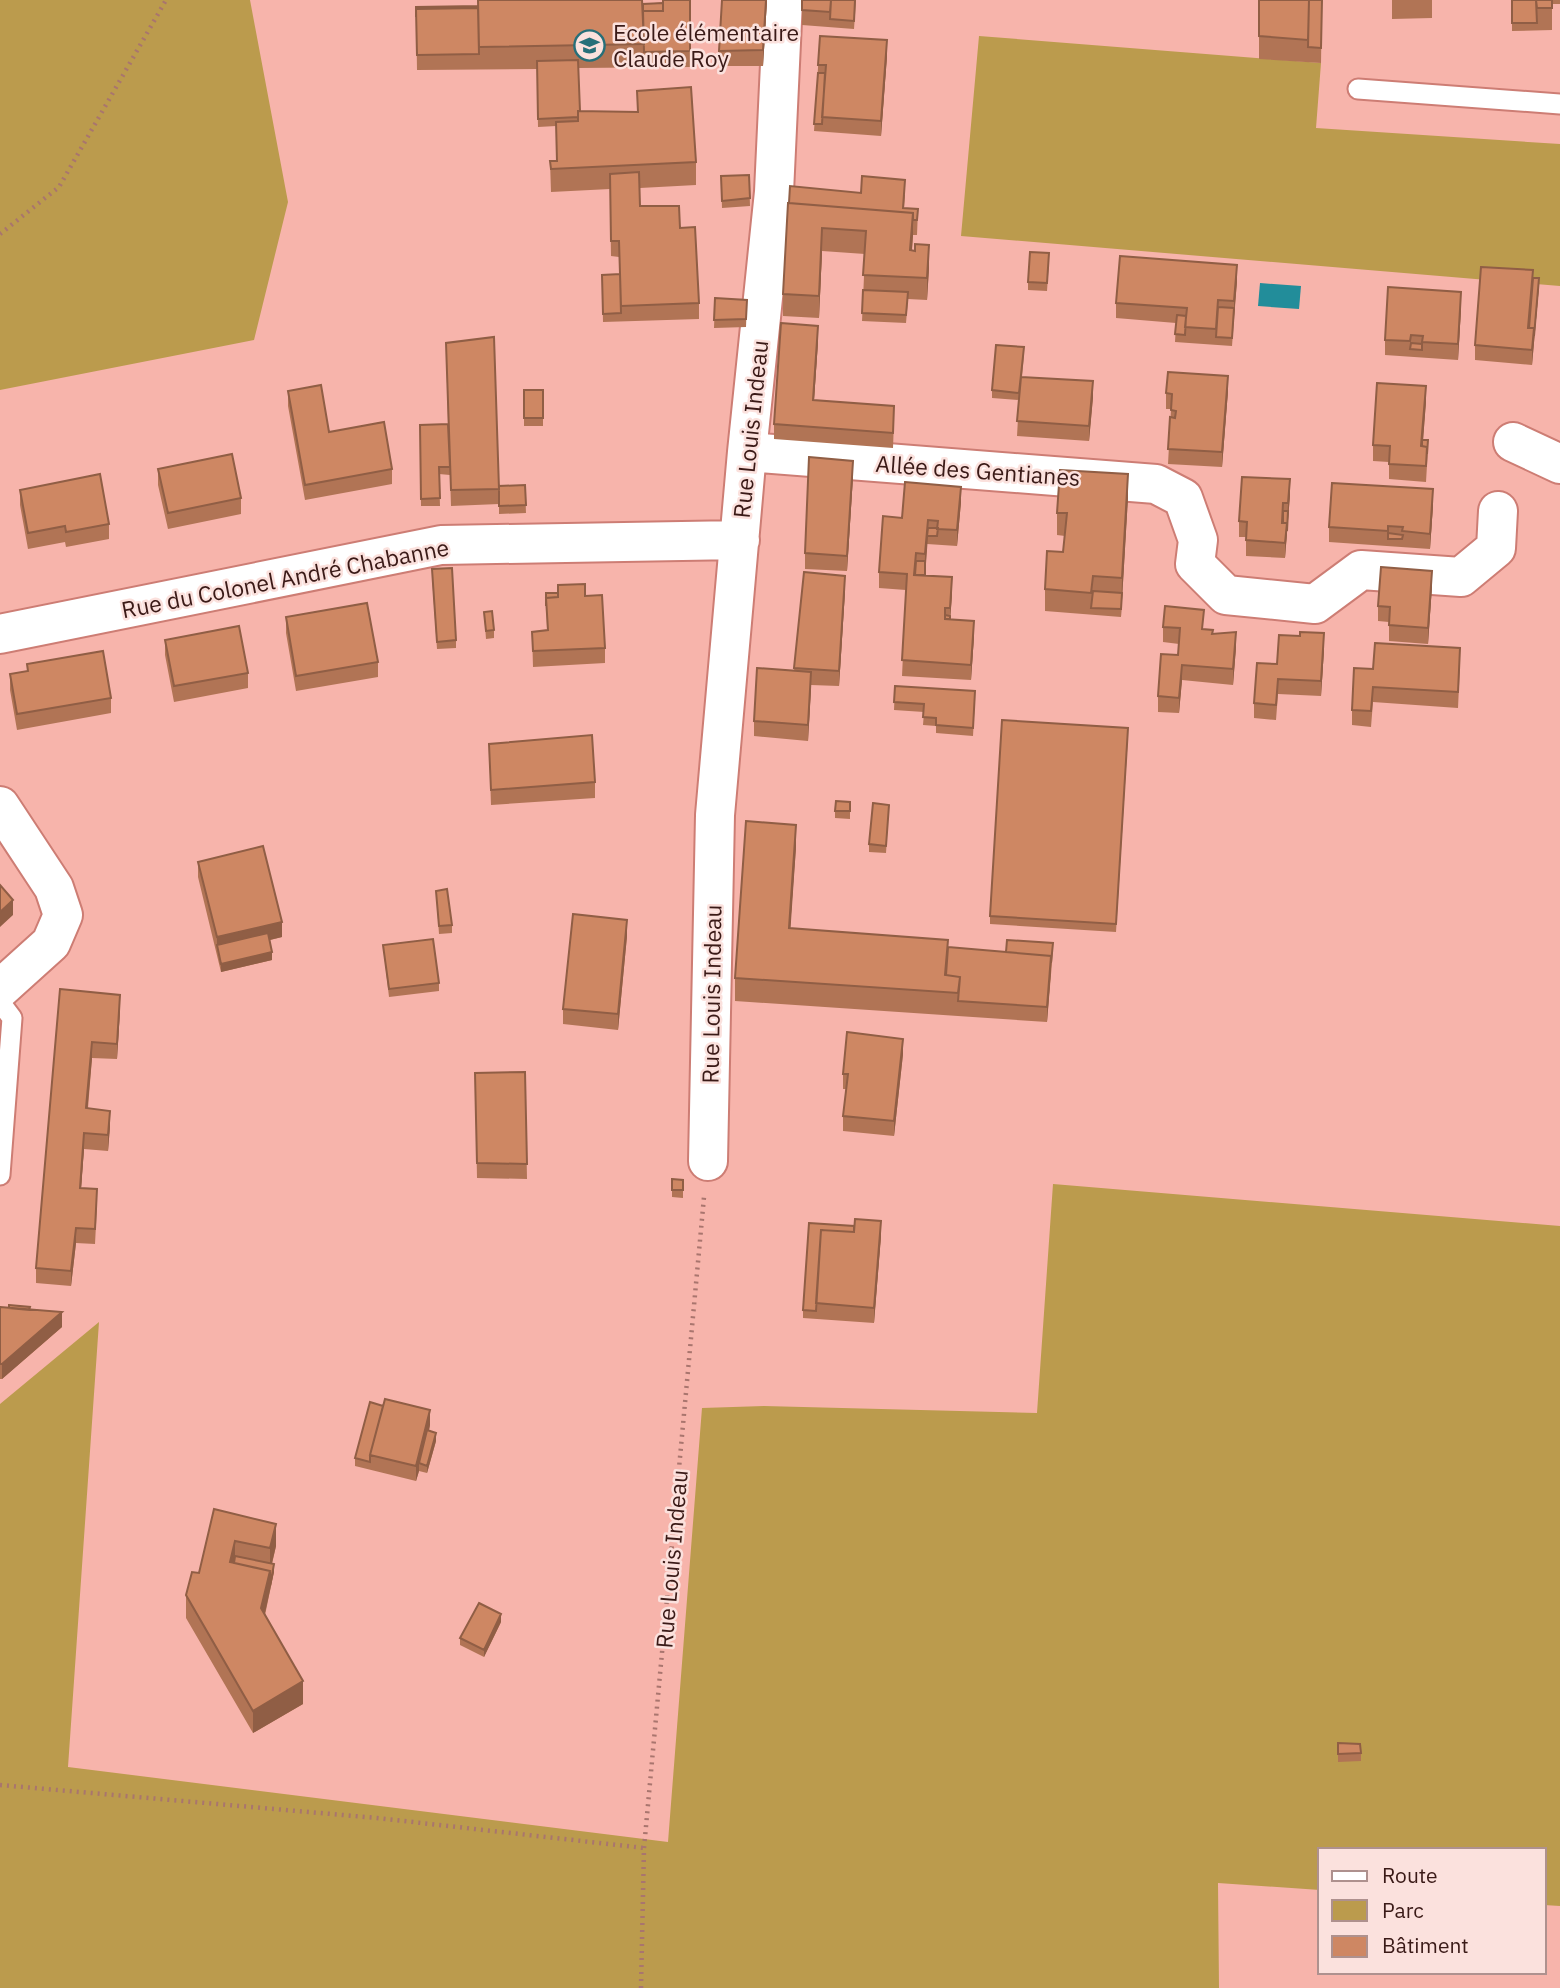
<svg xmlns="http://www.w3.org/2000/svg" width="1560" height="1988" viewBox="0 0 1560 1988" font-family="'IBM Plex Sans',sans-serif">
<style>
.green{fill:#bb9b4d}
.water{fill:#228d9a}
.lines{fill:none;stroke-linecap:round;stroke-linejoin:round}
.lane-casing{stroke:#cd7d74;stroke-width:23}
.street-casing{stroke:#cd7d74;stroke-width:42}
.path{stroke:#a9756e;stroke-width:4.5;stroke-dasharray:2 5;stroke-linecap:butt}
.lane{stroke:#fff;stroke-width:19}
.street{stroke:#fff;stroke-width:38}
.wall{fill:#b17455}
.shaded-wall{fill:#905e45}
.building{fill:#ce8763;stroke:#905e45;stroke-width:2}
.labels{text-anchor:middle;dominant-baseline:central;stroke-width:5;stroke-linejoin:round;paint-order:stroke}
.poi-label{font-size:23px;fill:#3a1a17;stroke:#fbe1dd;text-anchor:start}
.street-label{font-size:23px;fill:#3a1a17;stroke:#fbe1dd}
</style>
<rect width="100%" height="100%" fill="#f7b4ab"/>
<!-- green -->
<path class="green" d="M0 0H250L288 202 254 340 0 390Z
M979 36 1321 63 1316 128 1560 144V286L961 236Z
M1053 1184 1560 1226V1906L1544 1905V1850H1320V1890L1218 1883 1219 1988H0V1404L99 1322 68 1767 668 1842 702 1408 764 1406 1037 1413Z"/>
<!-- water -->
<path class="water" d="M1260 283 1301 286 1299 309 1258 306Z"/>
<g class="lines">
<defs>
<path id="lane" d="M1358 89 1560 104
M0 1002 12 1018 0 1175"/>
<path id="street" d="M1513 442 1560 464
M747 452 1156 484 1183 498 1198 540 1195 564 1226 595 1315 604 1361 570 1461 577 1496 548 1498 511
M0 634 441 545 740 540
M0 806 54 888 63 915 51 943 0 989
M708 1161 715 815 747 452 774 192 783 0"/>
</defs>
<!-- lane casing -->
<use href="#lane" class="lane-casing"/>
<!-- street casing -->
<use href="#street" class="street-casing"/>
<!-- path -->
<path class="path" d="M0 234 59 187 166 0
M0 1785 377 1818 644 1848
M641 1988 644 1848 704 1197"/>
<!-- lane -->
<use href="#lane" class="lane"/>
<!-- street -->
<use href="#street" class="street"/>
</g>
<!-- wall -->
<path class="wall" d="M690 0V67L578 68 580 111 637 112V91L696 162V185L640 188V206L680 228 699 303V319L603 322 602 275 620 274 619 257 611 256 610 189 551 192 550 161H557L556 126 538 127 537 69 417 70 416 7 643 4Z
M767 0 763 66H719V51Z
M856 0 854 29 802 25V10Z
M1259 0H1322L1321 63 1259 59Z
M1392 0H1432V18L1392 19Z
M1512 0H1560V4H1552V30L1512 31Z
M820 36 887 56 881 136 814 131Z
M749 175 750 206 722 208 721 176Z
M790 186 861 193 905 195 904 208 918 209 917 235H913L912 251 929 268 927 300 908 299 906 323 862 321 865 254 822 251 819 318 783 316V294Z
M1049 261 1047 291 1028 290V282Z
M1533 278 1539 286 1532 365 1475 360V345Z
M1237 281 1232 346 1175 342 1176 323 1116 318V303Z
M715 298 747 300 746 327 714 328Z
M1461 308 1458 360 1385 355V340Z
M818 342 814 400 894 421 893 448 774 439V424Z
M446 343 499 487 525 485 526 513 499 514V497V504L451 506 450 475 439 474 440 506H421L420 425 448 424Z
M1024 355 1022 377 1093 397 1089 441 1017 436 1019 400 992 398V390Z
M524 390H543V426H524Z
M288 391 329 432 392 469V484L305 500 288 406Z
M1228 391 1222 467 1168 464 1171 409H1166V393Z
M1426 401 1423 440 1428 448 1426 482 1389 479V462L1373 461V445Z
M158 469 241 498V514L168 529 158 485Z
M853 476 847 571 805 569V553Z
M20 490 109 524V539L66 547 65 542 28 549 20 505Z
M1290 495 1285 558 1246 556V537H1239V521Z
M1128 497 1121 617 1045 611V589L1063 552 1065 536 1057 535V513Z
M961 502 957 546 927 544 925 576 952 593 950 619 974 636 971 680 902 676 906 590 879 588V572L902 518Z
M1433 505 1430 549 1329 542V527Z
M804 572 845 591 839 686 811 685 808 741 754 736V721L794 671Z
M432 577 456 640V648L437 649Z
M1432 586 1428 644 1389 641V622L1378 621V606Z
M546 593 585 596 605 648V663L533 667 532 632 547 630Z
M484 612 494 630V638L486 639Z
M286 617 378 662V677L296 691 286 633Z
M1163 627 1203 629 1236 647 1233 685 1182 680 1179 713 1158 712V696L1178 655 1179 644 1163 642Z
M165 640 248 673V688L174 702 165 655Z
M1324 649 1321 696 1278 694 1276 720 1254 718V703L1277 664Z
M27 664 111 698V713L17 730 10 690V674L27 672Z
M1460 664 1458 708 1373 702 1371 727 1352 725V710L1373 669Z
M895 686 975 699 973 736 936 733V726L923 725 924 712 894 710Z
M1128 736 1116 932 990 924V916Z
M489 744 595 782V798L491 805Z
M850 802V819L835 818V811Z
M889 805 886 853 869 852V844Z
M796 847 790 928 948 947 1006 952 1053 951 1047 1022 735 1001V978Z
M198 862 282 937 270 940 272 960 221 972 198 877Z
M436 891 452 925V933L439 934Z
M627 936 618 1030 563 1024V1009Z
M383 945 439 983V991L389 997Z
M60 989 120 1010 117 1059 92 1058 88 1108 110 1126 108 1151 84 1149 81 1188 97 1205 95 1244 76 1243 71 1286 36 1283V1268Z
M903 1054 894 1136 843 1131V1116L846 1089H843V1074Z
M525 1072 527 1179 477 1178 475 1073Z
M672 1179 683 1180V1198L672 1197Z
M881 1236 874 1323 803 1318V1310Z
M0 1307 30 1310 62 1327 2 1379H0Z
M430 1425 429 1431 436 1441 427 1473 419 1471 416 1481 355 1466V1458Z
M214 1509 276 1546 272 1564 274 1572 265 1615 303 1704 253 1733 186 1618V1595L199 1573Z
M501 1622 484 1657 460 1645V1638Z
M1361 1753V1761L1338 1762V1754Z"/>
<!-- shaded-wall -->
<path class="shaded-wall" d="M766 0H767L763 66V50Z
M887 40V56L881 136V121Z
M913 213V235L910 273V250Z
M822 228V251L819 318V296Z
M929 245V268L927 300V278Z
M1237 265V281L1234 316V301Z
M1539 278V286L1532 365V350Z
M1461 292V308L1458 360V344Z
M818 326V342L813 415V400Z
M1228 376V391L1222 467V452Z
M1093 381V397L1089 441V426Z
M1426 386V401L1422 454 1421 446Z
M853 461V476L847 571V556Z
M1128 474V497L1121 617 1122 578Z
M1290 479V495L1285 558V543Z
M961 487V502L957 546V530Z
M1433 489V505L1430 549V534Z
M928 520V536L924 591 925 554Z
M1432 571V586L1428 644V628Z
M845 576V591L839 686V671Z
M952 577V593L950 623V608Z
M974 621V636L971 680V665Z
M1236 632V647L1233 685V669Z
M1324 633V649L1321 696V681Z
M1182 665V680L1179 713V698Z
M811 672V688L808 741V725Z
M796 825V847L789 951V928Z
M13 900V915L0 927V912Z
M627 920V936L618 1030V1014Z
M282 922V937L219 952 217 945V953V937Z
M272 952V960L221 972V964Z
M1051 956V971L1047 1022V1007Z
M120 995V1010L117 1059V1044Z
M903 1039V1054L894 1136V1121Z
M92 1042V1058L86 1124V1108Z
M110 1111V1126L108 1151V1135Z
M84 1133V1149L80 1203V1188Z
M881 1221V1236L874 1323V1308Z
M76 1228V1243L71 1286V1271Z
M62 1312V1327L2 1379V1364Z
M430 1410V1425L421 1464 419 1463V1471L416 1481V1466Z
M436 1433V1441L427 1473V1466Z
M276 1524V1546L270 1571V1548Z
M235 1541V1563L230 1562Z
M274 1564V1572L261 1631V1608L270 1571Z
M501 1614V1622L484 1657V1650Z
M303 1681V1704L253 1733V1711Z"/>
<!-- building -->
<path class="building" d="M478 0H642L644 44 479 47Z
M663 0H690V51L644 52 643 11H663Z
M722 0H766L763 50 719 51Z
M802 0H831L830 12 802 10Z
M831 0H855L854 21 830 19Z
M1259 0H1309L1308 40 1259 36Z
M1309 0H1322L1321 48 1308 47Z
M1512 0H1536L1537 23H1512Z
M1536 0H1552V8H1537Z
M663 3V11H643V19V4Z
M478 6V8L416 9V17V7Z
M478 8 479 54 417 55 416 9Z
M820 36 887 40 881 121 822 117 826 65H818Z
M578 60 580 111H578V117L538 119 537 61Z
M818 73H825L822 124H814Z
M691 87 696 162 551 169 550 161H557L556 122 578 121V111L638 112 637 91Z
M639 172 640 206H679L680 228 695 227 699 303 621 306 619 241H611L610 174Z
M749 175 750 198 722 201 721 176Z
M862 176 905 180 903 208 918 209 917 220H913V213L789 203 790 186 861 193Z
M788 203 913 213 910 250 915 251V244L929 245 927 278 863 275 866 231 822 228 819 296 783 294Z
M1030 252 1049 253 1047 283 1028 282Z
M1120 256 1237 265 1234 301 1218 300 1216 329 1185 327 1187 308 1116 303Z
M1481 267 1533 270 1528 328H1534L1532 350 1475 345Z
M620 274 621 313 603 314 602 275Z
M1533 278H1539L1534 336V328H1529Z
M1388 287 1461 292 1458 344 1422 342 1423 336 1411 335 1410 341 1385 340Z
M863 290 908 292 906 315 862 313Z
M715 298 747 300 746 319 714 320Z
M1218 307 1234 308 1232 338 1216 337Z
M1177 315 1186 316 1185 335 1175 334Z
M781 323 818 326 813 400 894 406 893 433 774 424Z
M494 337 499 489 451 490 446 343Z
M1411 343 1422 344V350L1410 349Z
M996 345 1024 347 1019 393 992 390Z
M1168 372 1228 376 1222 452 1168 449 1170 417 1175 418 1176 411 1171 410 1172 394 1166 393Z
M1021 377 1093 381 1089 426 1017 421Z
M1377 383 1426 386 1421 446 1427 447 1426 466 1389 464 1390 446 1373 445Z
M321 385 329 432 384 422 392 469 305 485 288 391Z
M524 390H543V418H524Z
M448 424 450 467H439L440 498 421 499 420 425Z
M1422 440H1428L1427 454V447L1422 446Z
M232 454 241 498 168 513 158 469Z
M809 457 853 461 847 556 805 553Z
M1060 470 1128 474 1122 578 1093 576 1091 593 1045 589 1047 551 1063 552 1067 513H1057Z
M100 474 109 524 66 532 65 526 28 533 20 490Z
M1242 477 1290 479 1288 503H1283L1282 523H1287L1285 543 1246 540 1247 522 1239 521Z
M905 482 961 487 957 530 937 529 938 521 928 520 925 554 916 553 914 575 952 577 950 608H945V619L974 621 971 665 902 660 907 574 879 572 883 516 902 518Z
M1332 483 1433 489 1430 534 1402 531 1403 527 1388 526V531L1329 527Z
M525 485 526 505 499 506V486Z
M1283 511H1288L1287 531V523H1283Z
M928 528H938L937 536H927Z
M1388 533 1403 535 1402 539H1388Z
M916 561H925V575H915Z
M1381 567 1432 571 1428 628 1389 625 1390 607 1378 606Z
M452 568 456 640 437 642 432 569Z
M804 572 845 576 839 671 794 668Z
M585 584V596L602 595 605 648 533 651 532 632 548 630 546 598 558 597V585Z
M1093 591 1122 593 1121 609 1091 608Z
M546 593H558V597L546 598V606Z
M367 603 378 662 296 676 286 617Z
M1165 606 1204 610 1202 629 1213 630 1212 634 1236 632 1233 669 1182 665 1179 698 1158 696 1161 654 1178 655 1180 628 1163 627Z
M492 611 494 630 486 631 484 612Z
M945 615 950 616V619H945Z
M239 626 248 673 174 686 165 640Z
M1300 632 1324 633 1321 681 1278 679 1276 705 1254 703 1257 663 1277 664 1279 635 1300 636Z
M1375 643 1460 648 1458 692 1373 687 1371 711 1352 710 1354 668 1373 669Z
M103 651 111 698 17 714 10 674 28 671 27 664Z
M757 668 811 672 808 725 754 721Z
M895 686 975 691 973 728 936 725V718L923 717 924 704 894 702Z
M1002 720 1128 728 1116 924 990 916Z
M592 735 595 782 491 790 489 744Z
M836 801 850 802V811H835Z
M873 803 889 805 886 846 869 844Z
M746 821 796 825 789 928 948 940 945 975 960 977 958 993 735 978Z
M263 846 282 922 217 937 198 862Z
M0 885 13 900 0 912Z
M447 889 452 925 439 926 436 891Z
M573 914 627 920 618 1014 563 1009Z
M268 933 272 952 221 964 217 945Z
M433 939 439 983 389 989 383 945Z
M1007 940 1053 943 1051 963V956L1006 952Z
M948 947 1051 956 1047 1007 958 1001 960 977 946 975Z
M60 989 120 995 117 1044 92 1042 86 1108 110 1111 108 1135 84 1133 80 1188 97 1189 95 1229 76 1228 71 1271 36 1268Z
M847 1032 903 1039 894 1121 843 1116 848 1074H843Z
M525 1072 527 1164 477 1163 475 1073Z
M672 1179 683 1180V1190H672Z
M855 1219 881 1221 874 1308 816 1303 821 1230 854 1232Z
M809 1223 854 1226V1232L821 1230 816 1311 803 1310Z
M9 1305 30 1307 29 1310 9 1308Z
M0 1307 62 1312 2 1364H0Z
M385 1399 430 1410 416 1466 370 1455Z
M370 1402 383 1406 370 1455V1462L355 1458Z
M427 1430 436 1433 427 1466 419 1463Z
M214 1509 276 1524 270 1548 235 1541 230 1562 270 1571 261 1608 303 1681 253 1711 186 1595 192 1572 199 1573Z
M235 1556 274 1564 270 1586V1571L234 1563Z
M479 1603 501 1614 484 1650 460 1638Z
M1338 1743 1360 1744 1361 1753 1338 1754Z"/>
<!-- icons -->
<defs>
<symbol id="school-ring" viewBox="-11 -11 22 22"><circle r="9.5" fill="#fbe1dd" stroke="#266f79" stroke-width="1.5"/><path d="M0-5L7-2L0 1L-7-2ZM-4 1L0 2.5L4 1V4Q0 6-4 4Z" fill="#266f79"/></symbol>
</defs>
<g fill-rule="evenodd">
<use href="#school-ring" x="572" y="28" width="35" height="35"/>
</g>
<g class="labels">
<!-- poi labels -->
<g class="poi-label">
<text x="613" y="32">Ecole élémentaire<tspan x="613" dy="26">Claude Roy</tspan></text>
</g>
<!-- street labels -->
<g class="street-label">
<text transform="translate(750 429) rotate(-84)">Rue Louis Indeau</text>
<text transform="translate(978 470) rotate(4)">Allée des Gentianes</text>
<text transform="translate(285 578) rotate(-11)">Rue du Colonel André Chabanne</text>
<text transform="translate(711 994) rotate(-89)">Rue Louis Indeau</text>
<text transform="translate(671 1559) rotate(-85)">Rue Louis Indeau</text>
</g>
</g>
<!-- legend -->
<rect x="1318" y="1848" width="228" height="126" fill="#fbe1dd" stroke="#ae918e" stroke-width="2"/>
<rect x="1332" y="1871" width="35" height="10" fill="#ffffff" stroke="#ae918e" stroke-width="2"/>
<text x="1382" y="1883" font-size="21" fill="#3a1a17">Route</text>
<rect x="1332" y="1900" width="35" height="21" fill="#bb9b4d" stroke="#ae918e" stroke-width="2"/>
<text x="1382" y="1918" font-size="21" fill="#3a1a17">Parc</text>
<rect x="1332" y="1936" width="35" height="21" fill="#ce8763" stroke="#ae918e" stroke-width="2"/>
<text x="1382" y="1953" font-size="21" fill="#3a1a17">Bâtiment</text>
</svg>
